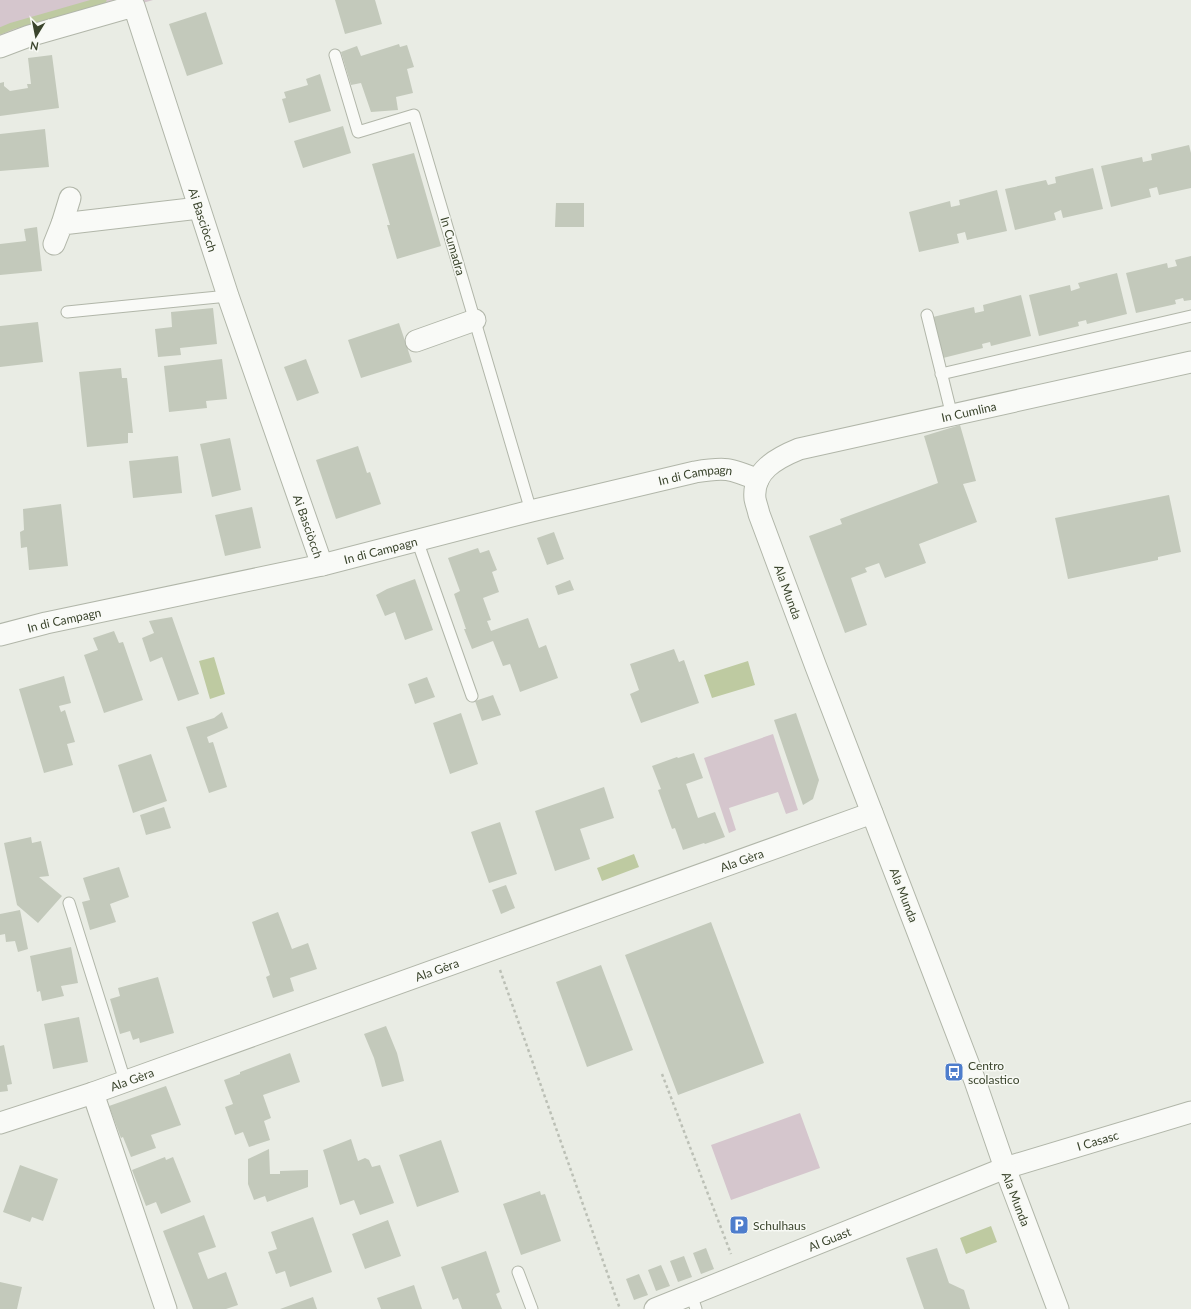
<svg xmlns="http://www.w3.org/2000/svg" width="1191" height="1309" viewBox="0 0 1191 1309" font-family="Lato,sans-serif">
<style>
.green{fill:#d5c6cd}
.water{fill:#becaa1}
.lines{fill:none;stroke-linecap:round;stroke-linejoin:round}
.stream{stroke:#becaa1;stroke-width:7}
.building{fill:#c3c9bb}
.service-casing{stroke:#b1b6a9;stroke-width:13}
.minor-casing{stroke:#b1b6a9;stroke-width:23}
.path{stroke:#bcc0b6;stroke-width:2.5;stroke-dasharray:3 3;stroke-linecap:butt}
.service{stroke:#f9faf7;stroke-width:11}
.minor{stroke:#f9faf7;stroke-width:21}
.labels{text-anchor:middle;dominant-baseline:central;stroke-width:3;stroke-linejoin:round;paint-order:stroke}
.street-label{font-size:12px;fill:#3a442c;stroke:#f7f9f4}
.poi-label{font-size:12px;fill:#3a442c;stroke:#f7f9f4;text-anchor:start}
</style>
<rect width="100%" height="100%" fill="#e9ece4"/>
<!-- green -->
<path class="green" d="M0 0H153L29 36 0 47Z
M773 734 798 810 786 814 778 792 729 808 736 830 729 833 704 758Z
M800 1113 820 1168 731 1200 711 1145Z"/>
<!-- water -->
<path class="water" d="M214 657 225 694 210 699 199 661Z
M748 661 755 685 712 698 704 675Z
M634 854 639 867 602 881 597 868Z
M991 1226 997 1242 966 1254 960 1238Z"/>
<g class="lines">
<!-- stream -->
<path class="stream" d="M0 31 12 26 103 0"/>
</g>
<!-- building -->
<path class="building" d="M335 0H375L382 24 345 34Z
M206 12 223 64 187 76 169 24Z
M399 44 400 47 407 45 414 67 407 69 413 93 396 97 398 110 371 112 361 83 351 85 341 52 357 46 361 56Z
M52 55 59 108 0 116V83L4 82V86L10 91 28 88 27 84H31L28 58Z
M320 74 331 111 289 123 282 99 286 98 284 92 308 85 306 79Z
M343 126 351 153 303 168 294 141Z
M45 129 49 167 0 171V134Z
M1189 145 1191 153V188L1159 195 1157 187 1149 189 1151 197 1111 207 1101 166 1142 157 1143 162 1152 160 1151 154Z
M414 153 441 246 397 259 387 225H390L372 164Z
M1093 168 1103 209 1063 218 1061 210 1054 213 1056 220 1015 230 1005 189 1046 180 1048 185 1056 183 1055 177Z
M997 190 1007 231 967 240 965 232 957 234 959 243 919 252 909 212 950 201 951 207 960 205 959 200Z
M556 203H584V227H555Z
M37 227 42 271 0 275V244L26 241 24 229Z
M1191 256V300L1184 301 1183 298 1175 300 1176 304 1136 313 1126 273 1167 263 1168 268 1177 266 1175 260Z
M1117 273 1127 314 1087 324 1086 320 1078 322 1079 326 1039 336 1029 295 1070 285 1071 291 1080 288 1078 283Z
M1021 295 1031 336 991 346 990 342 982 344 983 348 943 358 933 317 974 307 975 313 984 311 983 305Z
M213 308 217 344 180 348 181 355 158 357 155 329 172 327 171 312Z
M38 322 43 362 0 367V326Z
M399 323 412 362 361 378 348 340Z
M222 359 227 399 206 401 207 408 169 412 164 366Z
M306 359 319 393 297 401 284 367Z
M121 368 122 378H127L133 433H128V443L87 447 79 372Z
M960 425 976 481 963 484 977 522 919 544 926 563 885 578 879 563 865 568 867 572 851 578 867 625 845 633 809 536 842 524 840 519 938 483 924 436Z
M230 438 241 490 212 497 200 444Z
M358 446 367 473 370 472 381 504 336 519 316 460Z
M178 456 182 493 133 498 129 461Z
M1169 495 1181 552 1158 557V560L1068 579 1055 518Z
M61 504 68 566 29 570 27 547 21 548 20 532 24 530 23 509Z
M252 507 261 548 225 556 215 515Z
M554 532 564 559 547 565 537 538Z
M478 548 480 553 489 550 497 570 492 572 499 592 483 598 491 620 487 621 491 631 528 618 539 648 546 645 558 678 520 692 510 664 503 666 493 641 472 649 464 629H466L454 594 460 591 448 558Z
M415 579 433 630 405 640 395 612 385 616 376 595 387 589Z
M570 580 574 590 558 595 555 586Z
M172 617 199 694 178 701 162 657 150 662 142 638 154 633 149 621Z
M114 631 119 643 123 642 143 700 104 713 84 655 98 650 93 638Z
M674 649 679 662 684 660 699 703 641 723 630 694 639 690 630 664Z
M64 676 71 703 59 706 61 712 65 710 75 742 67 744 73 765 44 773 19 689Z
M427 677 435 697 415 704 408 684Z
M493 695 501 715 482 721 475 701Z
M222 712 228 728 207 737 209 743 213 742 227 787 209 793 186 727 214 718Z
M461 713 478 764 450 774 433 723Z
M796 713 819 780 813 799 803 805 774 720Z
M694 753 703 778 686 784 698 818 715 812 725 837 705 844 704 843 683 850 675 828 672 829 658 790 661 789 652 766 677 757 678 758Z
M151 754 167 801 133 813 118 765Z
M604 787 614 818 580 829 590 859 555 871 535 811Z
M164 807 171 828 146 835 140 815Z
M500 822 517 874 489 883 471 832Z
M31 837 32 843 41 841 49 876 39 877 62 896 38 923 17 905 4 843Z
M119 867 129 897 110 904 116 922 90 930 82 902 90 900 83 878Z
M506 885 515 908 501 914 492 890Z
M20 910 28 949 18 952 15 941 6 942 5 934 0 935V914Z
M278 912 292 949 308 943 317 969 290 978 294 991 273 998 266 977 270 975 252 922Z
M711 922 764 1063 678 1095 625 955Z
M71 947 78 983 61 986 64 996 42 1001 40 991 37 992 30 956Z
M601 965 633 1050 587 1067 556 982Z
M158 977 174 1033 140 1043 139 1038 133 1040 130 1031 120 1034 110 999 120 996 118 988Z
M79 1017 88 1062 53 1069 44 1024Z
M386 1026 397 1053 404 1081 382 1087 374 1058 364 1034Z
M4 1045 12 1084 7 1085 8 1091 0 1092V1046Z
M290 1053 300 1082 263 1095 271 1118 264 1121 270 1140 249 1147 243 1132 235 1135 225 1107 233 1104 224 1080 240 1074V1072Z
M166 1086 181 1125 151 1135 156 1148 131 1157 123 1137 121 1138 109 1106Z
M351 1139 358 1161 365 1158 369 1160 372 1167 380 1165 394 1203 360 1215 354 1200 340 1205 323 1150Z
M441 1140 459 1192 417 1207 399 1155Z
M269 1149 270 1174H280V1171L308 1170V1187L267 1202 265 1196 254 1200 248 1184V1159Z
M165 1157 166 1160 173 1157 191 1202 161 1214 156 1202 146 1206 132 1170Z
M20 1165 58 1179 43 1221 32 1217 30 1222 3 1212Z
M540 1191 541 1195 545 1194 561 1241 521 1255 503 1204Z
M204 1215 216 1247 198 1253 208 1279 226 1272 238 1305 226 1309H193L163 1231Z
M313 1217 332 1272 290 1287 285 1271 276 1274 268 1252 277 1249 271 1232Z
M388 1220 401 1256 365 1269 352 1234Z
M706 1248 714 1269 701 1274 693 1253Z
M937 1248 949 1283 964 1290 970 1309H924L906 1258Z
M486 1251 500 1292 496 1294 502 1309H462L458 1298 453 1300 441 1267Z
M684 1256 692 1277 678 1282 670 1261Z
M661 1265 670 1286 656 1291 648 1270Z
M639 1274 648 1295 634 1300 626 1279Z
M0 1282 22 1287 17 1309H0Z
M414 1285 422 1309H381L377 1298Z
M313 1297 317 1309H280Z"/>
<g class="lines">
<defs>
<path id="service" d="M335 55 358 132 414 115 531 511
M67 312 228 296
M927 315 952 416
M941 374 1191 316
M417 540 472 696
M69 903 125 1081
M518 1272 532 1309
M691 1294 696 1309"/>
<g id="minor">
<path id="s1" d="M0 47 29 36 134 6 228 296 322 565"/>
<path d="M62 224 70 198"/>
<path d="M54 244 62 224 199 208"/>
<path d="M416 341 475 320"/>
<path id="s2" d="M0 635 46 623 322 565 531 511 695 472C725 467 730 468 758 480"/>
<path d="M93 1093 166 1309"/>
<path id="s3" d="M0 1123 93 1093 872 813"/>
<path id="s4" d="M655 1309 1005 1168 1191 1112"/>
<path id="s5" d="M1058 1309 1005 1168 975 1081 816 667 759 514C758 509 756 504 755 499 752 471 777 458 799 449L1191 362"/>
</g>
</defs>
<!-- service casing -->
<use href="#service" class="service-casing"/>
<!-- minor casing -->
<use href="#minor" class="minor-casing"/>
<!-- path -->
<path class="path" d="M500 970 620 1309
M662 1074 731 1254"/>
<!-- service -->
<use href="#service" class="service"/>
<!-- minor -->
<use href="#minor" class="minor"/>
</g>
<!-- icons -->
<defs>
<symbol id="bus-square" viewBox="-11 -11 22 22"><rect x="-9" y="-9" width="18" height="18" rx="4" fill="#4e7dcc" stroke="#f7f9f4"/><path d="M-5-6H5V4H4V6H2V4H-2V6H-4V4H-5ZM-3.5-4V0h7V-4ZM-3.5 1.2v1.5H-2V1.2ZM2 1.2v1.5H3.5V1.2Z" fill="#fff"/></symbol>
<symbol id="parking-square" viewBox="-11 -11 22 22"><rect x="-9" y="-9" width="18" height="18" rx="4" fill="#4e7dcc" stroke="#f7f9f4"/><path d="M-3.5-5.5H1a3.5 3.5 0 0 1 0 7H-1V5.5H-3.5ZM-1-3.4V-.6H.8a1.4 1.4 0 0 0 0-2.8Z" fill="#fff"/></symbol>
</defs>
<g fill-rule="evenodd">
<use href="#bus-square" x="943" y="1061" width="22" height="22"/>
<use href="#parking-square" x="728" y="1214" width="22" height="22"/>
</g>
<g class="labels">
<!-- street labels -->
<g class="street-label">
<text stroke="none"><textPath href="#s1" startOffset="365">Ai Basciòcch</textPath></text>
<text transform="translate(453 246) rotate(74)">In Cumadra</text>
<text stroke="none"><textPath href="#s5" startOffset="1111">In Cumlina</textPath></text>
<text stroke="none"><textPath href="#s2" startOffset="714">In di Campagn</textPath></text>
<text stroke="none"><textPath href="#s1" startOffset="689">Ai Basciòcch</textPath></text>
<text stroke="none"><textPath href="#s2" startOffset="390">In di Campagn</textPath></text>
<text transform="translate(788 592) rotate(70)">Ala Munda</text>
<text stroke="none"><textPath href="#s2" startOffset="66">In di Campagn</textPath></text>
<text stroke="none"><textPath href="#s3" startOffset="787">Ala Gèra</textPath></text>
<text transform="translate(904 895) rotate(69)">Ala Munda</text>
<text stroke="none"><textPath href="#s3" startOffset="463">Ala Gèra</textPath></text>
<text stroke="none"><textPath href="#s3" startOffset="139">Ala Gèra</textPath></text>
<text stroke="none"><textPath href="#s4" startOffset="474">I Casasc</textPath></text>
<text transform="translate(1016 1199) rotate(69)">Ala Munda</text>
<text stroke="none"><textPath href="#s4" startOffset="188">Al Guast</textPath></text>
</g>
<!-- poi labels -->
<g class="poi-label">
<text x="968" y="1065">Centro<tspan x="968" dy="14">scolastico</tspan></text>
<text x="753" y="1225">Schulhaus</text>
</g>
</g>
<!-- north arrow -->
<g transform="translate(36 36) rotate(190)" stroke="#f7f9f4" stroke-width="3" paint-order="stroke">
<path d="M0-3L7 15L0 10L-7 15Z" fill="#3a442c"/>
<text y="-6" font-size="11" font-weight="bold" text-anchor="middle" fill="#3a442c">N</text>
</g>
</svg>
